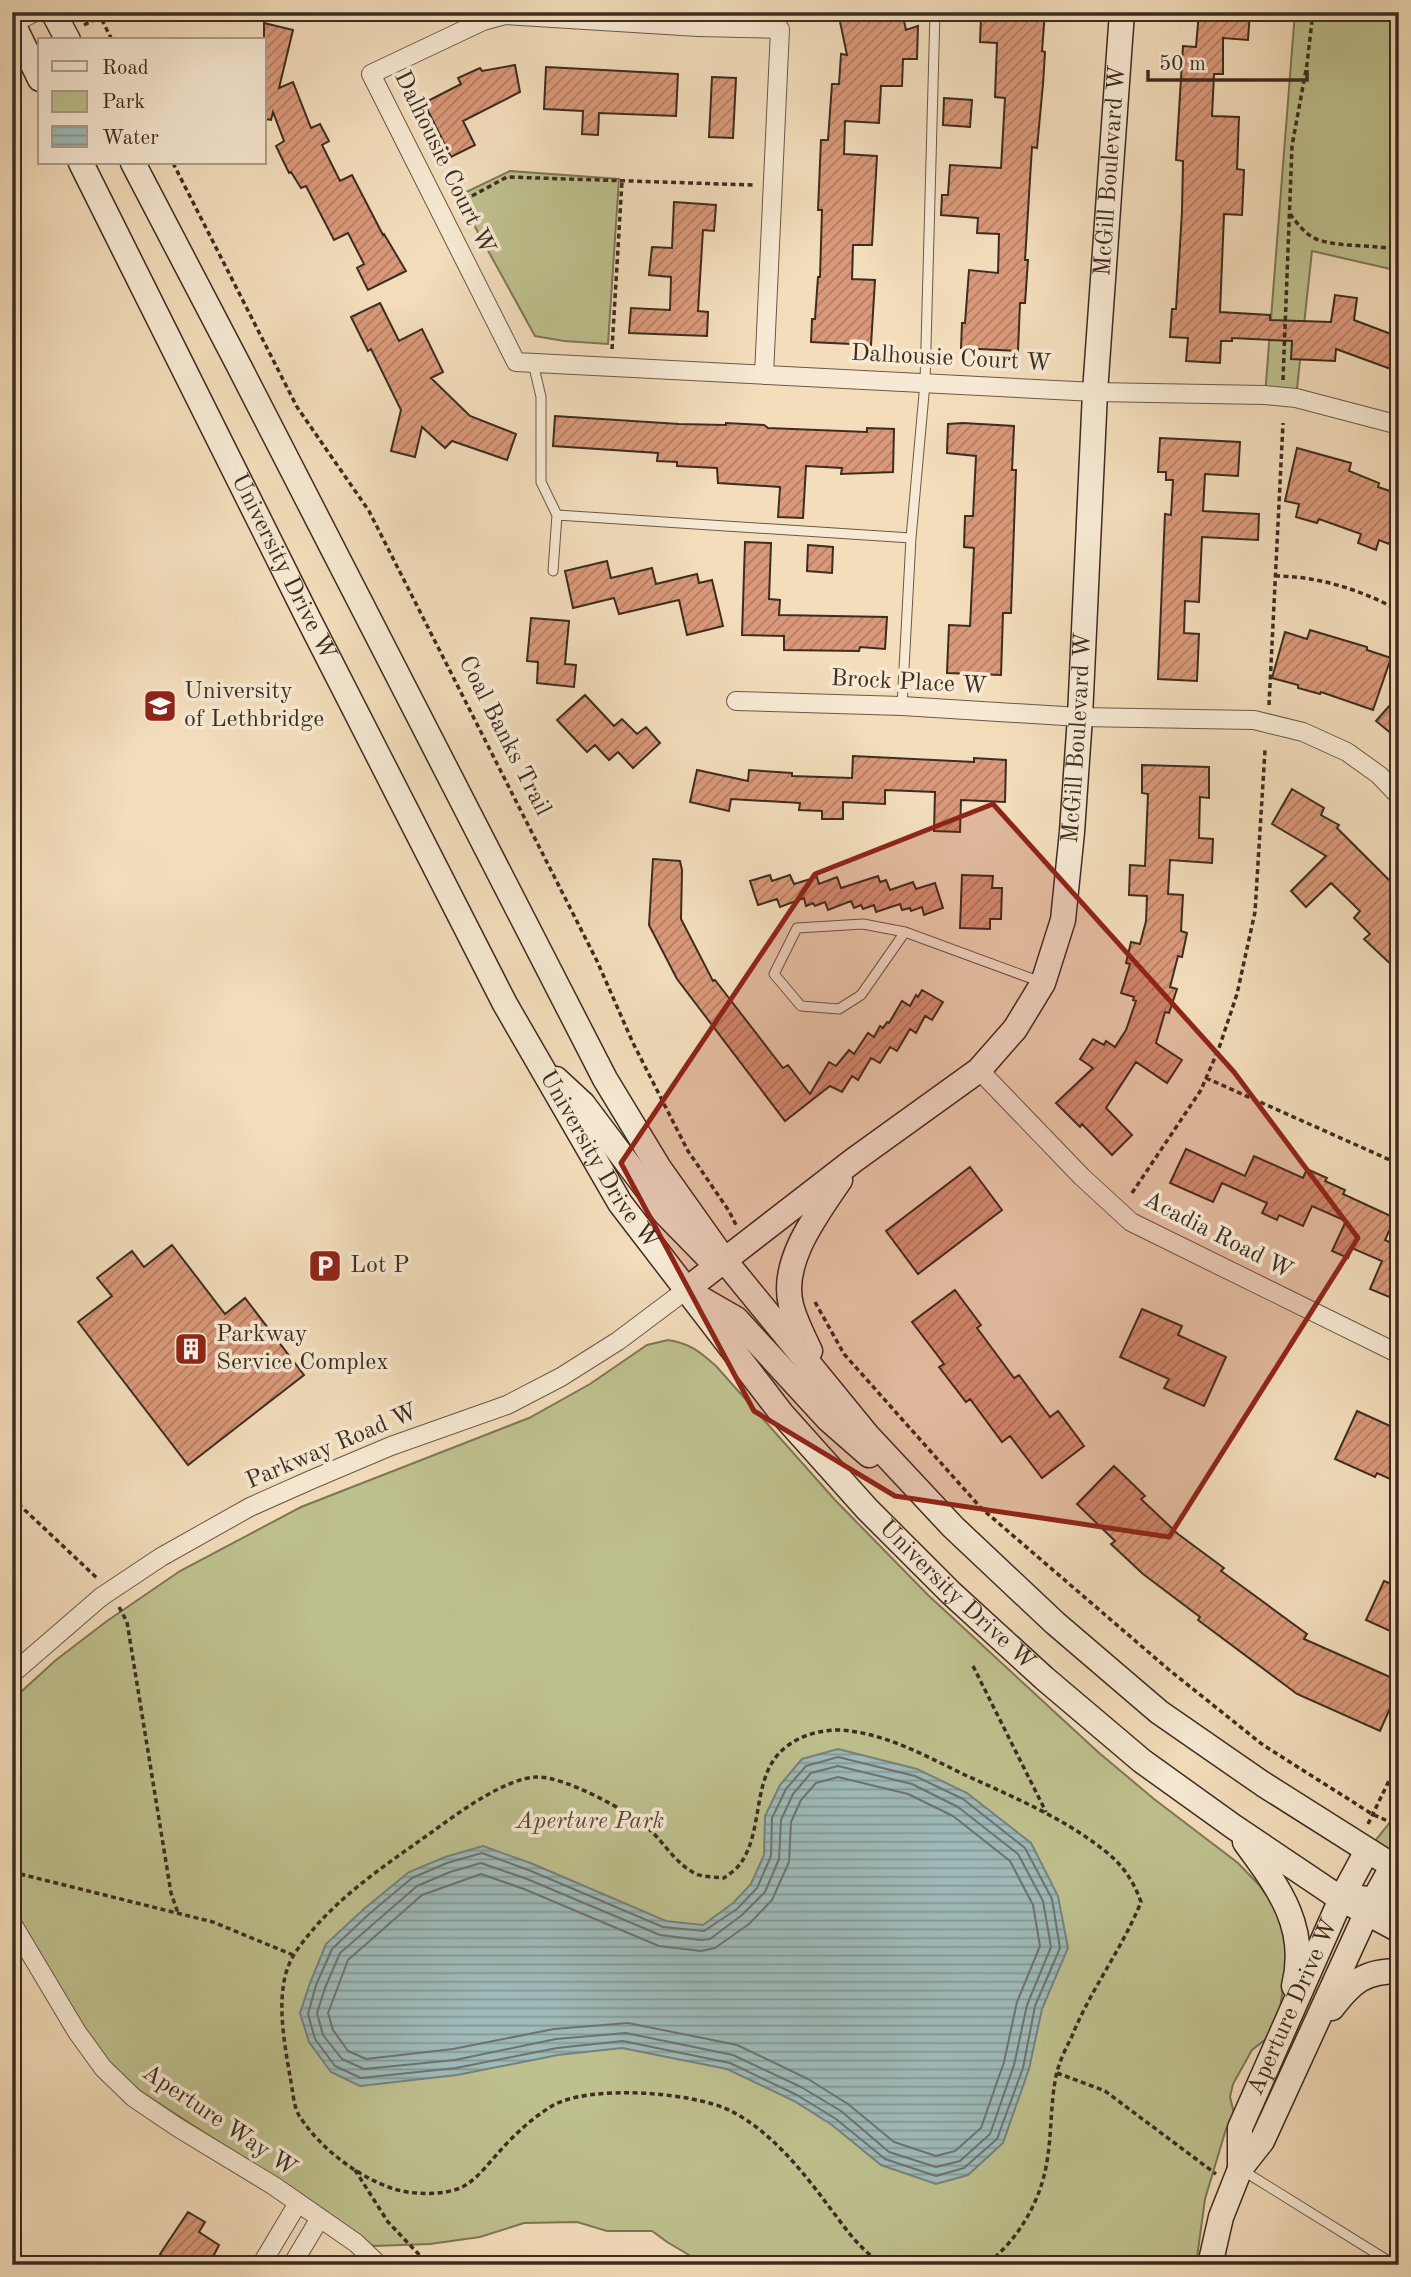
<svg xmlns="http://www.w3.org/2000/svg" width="1411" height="2277" viewBox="0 0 1411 2277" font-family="'Old Standard TT',serif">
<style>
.green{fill:#bec08e;stroke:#7e7658;stroke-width:2}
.water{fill:url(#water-rules);stroke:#77817c;stroke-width:2}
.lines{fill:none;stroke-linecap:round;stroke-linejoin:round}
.shore{stroke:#6e736d;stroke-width:2}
.building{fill:url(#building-hatch);stroke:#3d2c21;stroke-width:2}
.lane-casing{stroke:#6a5848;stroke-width:11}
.street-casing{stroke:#6a5848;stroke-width:20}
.secondary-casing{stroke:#3d2c21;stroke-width:27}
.path{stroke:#3d2c21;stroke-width:3.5;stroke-dasharray:5 3.5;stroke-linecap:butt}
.lane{stroke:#f7e9d3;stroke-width:9}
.street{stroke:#f7e9d3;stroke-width:18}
.secondary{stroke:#f7e9d3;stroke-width:24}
.marked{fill:#8f2418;fill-opacity:0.2;stroke:#8f2418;stroke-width:5;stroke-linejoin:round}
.labels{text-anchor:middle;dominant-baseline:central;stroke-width:7;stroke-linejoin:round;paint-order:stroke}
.street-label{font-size:24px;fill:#3d2c21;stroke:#f7e9d3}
.poi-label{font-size:24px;fill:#3d2c21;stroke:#f7e9d3;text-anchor:start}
.park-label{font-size:24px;font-style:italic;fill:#574a37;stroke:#f7e9d3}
</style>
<defs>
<pattern id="water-rules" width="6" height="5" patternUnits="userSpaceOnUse" patternTransform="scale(1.75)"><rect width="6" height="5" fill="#9ebab9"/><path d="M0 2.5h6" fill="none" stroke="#829796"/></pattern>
<pattern id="building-hatch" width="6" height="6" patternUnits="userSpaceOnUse" patternTransform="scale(1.75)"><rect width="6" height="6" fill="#da997a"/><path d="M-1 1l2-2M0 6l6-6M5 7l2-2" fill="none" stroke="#b27d64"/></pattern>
</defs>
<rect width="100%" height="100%" fill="#f3ddbb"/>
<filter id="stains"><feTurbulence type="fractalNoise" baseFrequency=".00286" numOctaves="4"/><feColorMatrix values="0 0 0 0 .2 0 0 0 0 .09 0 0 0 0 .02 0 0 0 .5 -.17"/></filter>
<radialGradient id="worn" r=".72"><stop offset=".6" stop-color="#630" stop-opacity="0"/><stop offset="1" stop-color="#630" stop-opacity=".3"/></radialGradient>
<!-- green -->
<path class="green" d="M1295 12H1399V271L1312 251 1296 398 1265 395Z
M510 171 619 179 608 344 564 341 535 336 458 196Z
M668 1340C691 1344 699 1351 716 1366L835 1500 928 1595 1098 1752 1154 1799 1238 1863 1259 1885 1278 1911 1288 1956 1280 2008 1266 2039 1252 2050 1233 2084 1230 2097 1234 2113 1226 2129 1205 2199 1196 2265H706L667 2242 652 2231H607L577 2222 524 2223 480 2237 430 2244 373 2246 323 2209 129 2084 90 2043 12 1912V1700L56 1660 107 1621 180 1571 301 1507 529 1418 590 1384 647 1345Z
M1399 1811V1870L1367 1851Z"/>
<!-- water -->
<path class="water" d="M838 1749 917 1769 967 1793 1031 1843 1058 1896 1068 1948 1042 2009 1029 2069 1003 2143 968 2175 936 2184 881 2165 832 2125 794 2101 727 2069 622 2048 558 2055 457 2075 360 2086 331 2072 309 2042 300 2013 310 1983 326 1944 365 1908 409 1872 445 1857 483 1846 533 1864 666 1921 703 1925 733 1903 751 1884 764 1855 765 1816 780 1785 802 1759Z"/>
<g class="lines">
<!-- shore -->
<path class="shore" d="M838 1757 915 1776 963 1799 1025 1848 1052 1899 1060 1948 1035 2006 1023 2068 997 2139 964 2168 936 2176 885 2159 836 2119 797 2095 730 2063 623 2041 557 2048 456 2068 361 2078 335 2066 315 2039 308 2014 316 1985 332 1949 369 1914 412 1878 447 1863 482 1853 531 1871 663 1927 704 1931 737 1909 757 1888 771 1856 772 1818 786 1789 806 1766Z
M838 1766 912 1784 958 1807 1018 1854 1043 1901 1051 1947 1027 2005 1014 2065 990 2134 960 2161 936 2167 889 2152 841 2111 801 2087 733 2055 626 2033 556 2039 455 2060 364 2069 342 2059 323 2035 317 2013 325 1988 340 1953 417 1886 450 1872 481 1863 527 1879 660 1935 701 1940 710 1939 742 1915 765 1892 779 1859 781 1820 793 1794 811 1773Z
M838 1777 908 1794 953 1816 1010 1861 1033 1905 1040 1946 1017 2002 1004 2062 981 2128 955 2151 936 2156 894 2142 848 2104 808 2079 737 2045 628 2023 554 2029 453 2049 366 2059 348 2051 333 2030 328 2013 348 1960 422 1895 481 1874 524 1889 659 1946 701 1951 715 1948 749 1924 772 1900 789 1862 791 1822 801 1800 816 1783Z"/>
</g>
<!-- building -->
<path class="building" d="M838 12H865L867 20 902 12 906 30 918 26 917 59H903L902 86H881L879 123 845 121 844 154 877 156 872 245H853L852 279 875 280 871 345 811 342 812 319H815L818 277H820L822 210H818L821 140H828L832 84H839L841 54 847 55Z
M989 12H1045L1042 51 1045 52 1043 84 1037 148 1032 147 1025 260H1028L1025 303H1020L1018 351 961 348 962 323H965L969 270 998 273 999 234 977 233 978 218 941 215 942 195H948L950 165 1001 168 1005 98 995 97 997 43 980 42 981 17H989Z
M1199 12H1250L1248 40 1223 38V74H1214L1212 116 1239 117 1237 169 1244 170 1242 215 1224 214 1220 312 1270 315V320L1331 322 1335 295 1357 298 1354 320 1399 337V372L1336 349 1335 361 1291 359 1292 341 1232 338V341H1221L1220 363 1186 361 1188 338 1170 337 1172 309H1176L1182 212 1183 161 1176 160 1183 46 1196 47Z
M264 23 293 30 279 88 293 82 311 128 320 124 329 141 322 145 340 181 352 175 383 235 384 234 406 271 368 290 357 268 364 264 348 233 334 240 306 186 301 188 291 172 289 173 276 146 284 141 273 112 271 120 264 119Z
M515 65 520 92 463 121 475 145 451 157 424 103 461 84 458 78 480 68 482 71Z
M546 67 678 74 676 116 599 113 598 135 582 134 583 111 544 109Z
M712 77 736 78 733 138 709 137Z
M944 98 972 100 970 127 943 125Z
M674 202 716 205 714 231 703 230 698 311 708 312 707 336 629 333 631 308 670 310 671 277 649 275 652 247 672 248Z
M380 303 399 341 422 329 443 372 431 378 470 416 516 434 507 460 452 441 445 448 422 427 415 457 391 451 401 410 371 349 368 351 351 317Z
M555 416 679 424 726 425V423L764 425 768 428 867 432V428L894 429 893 472 841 474 842 468 806 466 803 518 778 517 780 487 718 483 717 468 677 466V462L657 461 658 453 553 446Z
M963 423 1014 426 1012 470H1016L1011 613H1003L1001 675 947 673 949 625 970 626 974 548 964 547 965 516H973L976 456 947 453 948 424Z
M1160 438 1240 442 1238 476 1205 474 1203 511 1259 514 1258 540 1202 537 1199 602 1185 601 1184 633 1199 634 1197 681 1158 679 1165 514 1171 515 1173 480H1166V472H1158Z
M1297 448 1351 463 1349 471 1379 483 1378 487 1399 494V516L1389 544 1379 540 1376 550 1358 543 1361 534 1319 519 1317 523 1296 517 1299 504 1285 501Z
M745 542 771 543 769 599 780 600 779 615 887 617 885 649 860 647 859 651 784 650V636L742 635Z
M808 545 833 547 832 573 807 571Z
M607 561 611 578 652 568 656 584 697 574 699 583 712 580 723 626 687 635 679 600 619 614 614 598 573 608 565 571Z
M531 618 569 621 565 664 576 665 574 687 537 683 538 662 527 661Z
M1310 630 1367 647V650L1391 658 1373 710 1321 692 1320 694 1298 688V685L1272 678 1285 632 1307 639Z
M585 695 614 726 622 719 637 734 646 727 660 743 633 768 618 752 609 760 595 745 587 752 557 720Z
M1399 695V740L1376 721Z
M853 756 974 762V758L1006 760 1005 802 961 800 960 832 934 831 935 792 885 790V804L843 802V819H822V811L799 810 800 803 731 799 729 811 690 802 697 770 748 781 749 770 792 773V776L852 778Z
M1142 765 1209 767V798L1200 797 1199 838 1213 839 1212 863 1170 860 1168 894 1183 895 1181 931 1187 933 1182 957 1178 956 1170 987 1177 989 1169 1013 1165 1012 1156 1043 1182 1060 1167 1083 1136 1062 1106 1108 1132 1135 1112 1155 1082 1124 1080 1127 1056 1103 1093 1068 1080 1059 1093 1039 1104 1045 1106 1041 1115 1047 1126 1030 1136 1001 1133 1000 1134 997 1121 993 1130 964 1126 963 1131 942 1140 944 1146 921 1147 896 1129 895 1130 865 1145 866 1148 794 1142 793Z
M1292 789 1324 808 1321 815 1339 825 1337 828 1399 890V972L1364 939 1370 934 1354 918 1360 911 1331 883 1306 907 1291 891 1326 856 1272 824Z
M653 859 680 861 682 870 681 919 713 981 715 980 783 1068 788 1065 810 1094 829 1062 836 1066 849 1050 854 1054 868 1033 874 1037 880 1026 883 1028 887 1022 889 1023 902 1001 910 1006 916 995 918 997 922 990 943 1002 932 1020 925 1016 916 1033 910 1029 897 1051 890 1047 880 1063 871 1058 858 1080 852 1076 842 1092 830 1086 785 1121 677 979 649 925Z
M770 875 772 881 790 875 794 884 817 877 819 884 837 877 841 888 878 876 880 882 886 880 890 890 913 882 916 889 935 883 943 908 924 915 922 907 911 911 910 908 902 910 900 904 876 912 874 905 863 909 861 905 854 908 851 901 828 910 825 902 815 906 813 903 806 906 804 898 780 907 777 899 758 905 750 881Z
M962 875 993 876 992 888H1002L1001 919H990V929L960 928Z
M1186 1149 1245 1176 1254 1156 1303 1178 1307 1169 1327 1178 1325 1181 1345 1190 1343 1194 1395 1218 1385 1240 1391 1243 1399 1225V1301L1370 1289 1382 1261 1352 1248 1348 1258 1332 1251 1346 1221 1312 1206 1303 1226 1279 1215 1277 1220 1262 1213 1267 1203 1222 1183 1213 1202 1170 1183Z
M970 1167 1002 1210 918 1274 886 1231Z
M172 1245 225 1314 245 1298 304 1375 188 1465 78 1322 112 1296 97 1278 132 1251 144 1267Z
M955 1290 981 1325 977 1328 1014 1378 1019 1375 1050 1417 1058 1411 1084 1446 1042 1478 1010 1436 1002 1442 970 1399 966 1402 939 1367 944 1364 912 1322Z
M1142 1309 1182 1326 1178 1335 1226 1357 1204 1406 1164 1388 1169 1379 1120 1357Z
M1357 1411 1399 1430V1483L1377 1473 1375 1477 1335 1459Z
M1114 1466 1145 1496 1141 1499 1178 1534 1224 1568 1221 1571 1307 1634 1304 1639 1399 1681V1688L1380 1731 1297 1694 1198 1620 1200 1617 1143 1574 1111 1544 1115 1541 1077 1504Z
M1384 1581 1399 1587V1635L1366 1620Z
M188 2212 205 2222 199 2232 219 2245 215 2253 208 2265H159L163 2257 160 2254Z"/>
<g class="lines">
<defs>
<path id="lane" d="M533 363 541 397V482L557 515 553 571
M557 515 911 538
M902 706 911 538 925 383 935 12
M863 924 905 932 861 995 839 1009 801 1006 774 974 797 928Z
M905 932 1041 982
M1242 2170 1395 2265"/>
<path id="street" d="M12 24 35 12
M764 375 780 29 698 27 505 15 483 21 371 74 516 362 1095 392 1265 395 1296 398 1399 425
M736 701 902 706 1080 717 1254 720 1303 732 1347 752 1379 775 1399 796
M979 1070 1082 1177 1131 1222 1399 1354
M12 1674 101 1597 161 1557 250 1507 313 1479 391 1446 507 1405 561 1377 618 1341 686 1290
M12 1923 77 2032 103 2068 134 2098 177 2127 274 2186 356 2243 379 2265
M261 2265 298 2203
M292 2265 320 2218"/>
<g id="secondary">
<path d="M53 12 68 40"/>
<path d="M12 22 40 79"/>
<path id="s1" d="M81 163 308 618 505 1004 620 1203 782 1414 867 1509 951 1593 1044 1678 1142 1761 1234 1827 1341 1899 1399 1930"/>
<path d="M133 163 239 366 605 1079 659 1168 725 1261 868 1436 953 1527 1055 1623 1159 1712 1263 1784 1399 1870"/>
<path d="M556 1079 583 1104 665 1213 707 1256"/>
<path id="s2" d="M686 1290 854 1160 979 1070 1015 1029 1043 983 1063 920 1072 832 1080 717 1095 392 1122 12"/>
<path d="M696 1296 736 1319 829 1420 869 1455"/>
<path d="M810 1351C803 1336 795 1321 791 1305 780 1262 817 1214 840 1180"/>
<path d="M1245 1842C1278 1887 1309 1927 1294 1986"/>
<path d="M1359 1898 1399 1902"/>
<path d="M1332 2008C1352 1982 1364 1971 1399 1971"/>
<path id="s3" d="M1240 2169V2128L1341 1899 1367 1851"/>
<path d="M1210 2265 1221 2217 1240 2169 1262 2141 1367 1912 1392 1867"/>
</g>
</defs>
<!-- lane casing -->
<use href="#lane" class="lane-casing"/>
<!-- street casing -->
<use href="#street" class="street-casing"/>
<!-- secondary casing -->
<use href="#secondary" class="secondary-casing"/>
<!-- path -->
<path class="path" d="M98 12 112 40
M84 25 110 12
M173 163 297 407 369 511 597 961 633 1043 688 1151 729 1211 736 1225
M457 204 507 177 753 185
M1290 214C1298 224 1306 236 1319 240 1344 248 1373 244 1399 250
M612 349 622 181
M1283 380 1292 146 1307 64 1313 12
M1275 576C1317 576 1363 590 1399 611
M1269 705 1283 423
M1206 1078 1399 1164
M1132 1193 1201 1090 1219 1048 1237 994 1255 912 1265 750
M815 1302 844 1354 981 1508 1168 1669 1263 1745 1372 1814 1399 1826
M12 1498 98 1579
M119 1607 127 1622 171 1893 178 1913
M973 1666 1046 1812
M1368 1824 1399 1760
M12 1872 213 1922 293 1955
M1057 2073 1105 2091 1216 2174
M355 2170 388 2222 429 2265
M884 2265C859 2250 844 2226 827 2204 801 2169 770 2131 731 2111 694 2092 589 2084 552 2106 532 2118 514 2135 499 2152 488 2164 478 2178 464 2186 446 2196 414 2195 394 2189 358 2177 321 2149 300 2117 293 2107 293 2089 290 2077 284 2040 273 1986 295 1953 330 1901 383 1867 432 1832 458 1813 505 1778 537 1777 564 1776 631 1812 650 1830 666 1845 676 1864 696 1874 704 1877 715 1877 724 1878 729 1874 736 1870 740 1864 766 1829 749 1771 790 1744 807 1732 831 1728 851 1731 892 1737 928 1757 965 1775 1013 1797 1064 1818 1105 1851 1123 1865 1134 1882 1141 1902 1122 1949 1091 1989 1072 2036 1066 2048 1059 2062 1056 2076 1050 2106 1052 2137 1046 2167 1039 2204 1016 2243 985 2265"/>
<!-- lane -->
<use href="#lane" class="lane"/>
<!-- street -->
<use href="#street" class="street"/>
<!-- secondary -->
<use href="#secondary" class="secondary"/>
</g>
<!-- marked area -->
<path class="marked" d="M993 804 1234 1072 1358 1238 1169 1537 895 1496 754 1411 621 1163 815 874Z"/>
<!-- icons -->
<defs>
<symbol id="university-square" viewBox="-11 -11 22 22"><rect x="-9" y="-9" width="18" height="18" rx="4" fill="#8f2418" stroke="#f7e9d3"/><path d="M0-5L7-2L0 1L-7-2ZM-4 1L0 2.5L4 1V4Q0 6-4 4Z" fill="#fff"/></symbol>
<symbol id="parking-square" viewBox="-11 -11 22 22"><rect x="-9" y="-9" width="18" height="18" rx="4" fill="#8f2418" stroke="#f7e9d3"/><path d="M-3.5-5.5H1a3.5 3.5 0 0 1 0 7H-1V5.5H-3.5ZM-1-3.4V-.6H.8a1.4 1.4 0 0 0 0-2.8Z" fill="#fff"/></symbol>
<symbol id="building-square" viewBox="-11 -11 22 22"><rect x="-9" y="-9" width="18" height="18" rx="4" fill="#8f2418" stroke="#f7e9d3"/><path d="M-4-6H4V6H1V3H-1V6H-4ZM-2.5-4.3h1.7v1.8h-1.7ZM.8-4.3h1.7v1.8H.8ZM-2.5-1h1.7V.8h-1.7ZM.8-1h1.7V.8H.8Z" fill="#fff"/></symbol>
</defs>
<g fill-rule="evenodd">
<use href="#university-square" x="141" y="687" width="38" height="38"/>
<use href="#parking-square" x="306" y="1247" width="38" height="38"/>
<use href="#building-square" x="172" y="1330" width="38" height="38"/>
</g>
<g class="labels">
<!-- street labels -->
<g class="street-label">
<text transform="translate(444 163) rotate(64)">Dalhousie Court W</text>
<text stroke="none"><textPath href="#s2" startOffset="1292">McGill Boulevard W</textPath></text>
<text transform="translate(951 359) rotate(3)">Dalhousie Court W</text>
<text stroke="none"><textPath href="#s1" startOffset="452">University Drive W</textPath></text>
<text transform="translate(909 683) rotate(3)">Brock Place W</text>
<text transform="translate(504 736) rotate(63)">Coal Banks Trail</text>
<text stroke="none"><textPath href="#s2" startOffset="724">McGill Boulevard W</textPath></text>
<text stroke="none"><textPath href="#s1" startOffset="1124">University Drive W</textPath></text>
<text transform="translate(1218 1236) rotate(27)">Acadia Road W</text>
<text transform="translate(332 1447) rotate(-23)">Parkway Road W</text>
<text stroke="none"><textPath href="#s1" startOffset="1690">University Drive W</textPath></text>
<text stroke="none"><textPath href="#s3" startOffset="173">Aperture Drive W</textPath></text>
<text transform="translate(219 2121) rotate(34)">Aperture Way W</text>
</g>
<!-- poi labels -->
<g class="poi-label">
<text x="184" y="692">University<tspan x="184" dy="28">of Lethbridge</tspan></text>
<text x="350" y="1266">Lot P</text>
<text x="216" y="1335">Parkway<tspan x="216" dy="28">Service Complex</tspan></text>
</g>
<!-- park labels -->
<g class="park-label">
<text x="590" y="1822">Aperture Park</text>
</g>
</g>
<!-- margin -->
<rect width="1411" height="2277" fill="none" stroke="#f3ddbb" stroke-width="42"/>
<rect x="14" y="14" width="1383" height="2249" fill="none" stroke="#3d2c21" stroke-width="3.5"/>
<rect x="21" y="21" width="1369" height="2235" fill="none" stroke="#3d2c21" stroke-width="2"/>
<!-- legend -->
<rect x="38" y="38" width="228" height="126" fill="#f7e9d3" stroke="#ad9d8c" stroke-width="2"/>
<rect x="52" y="61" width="35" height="10" fill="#f7e9d3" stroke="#ad9d8c" stroke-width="2"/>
<text x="102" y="74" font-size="21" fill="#3d2c21">Road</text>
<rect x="52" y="91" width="35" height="21" fill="#bec08e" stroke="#ad9d8c" stroke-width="2"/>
<text x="102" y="108" font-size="21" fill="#3d2c21">Park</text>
<rect x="52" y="126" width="35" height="21" fill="url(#water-rules)" stroke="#ad9d8c" stroke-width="2"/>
<text x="102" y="144" font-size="21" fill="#3d2c21">Water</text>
<!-- scale -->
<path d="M1148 70v10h159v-10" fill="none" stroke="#3d2c21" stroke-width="3.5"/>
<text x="1159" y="70" font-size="21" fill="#3d2c21" stroke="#f7e9d3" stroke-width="5" paint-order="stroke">50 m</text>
<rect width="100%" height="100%" filter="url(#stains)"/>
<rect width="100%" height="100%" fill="url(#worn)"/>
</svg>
